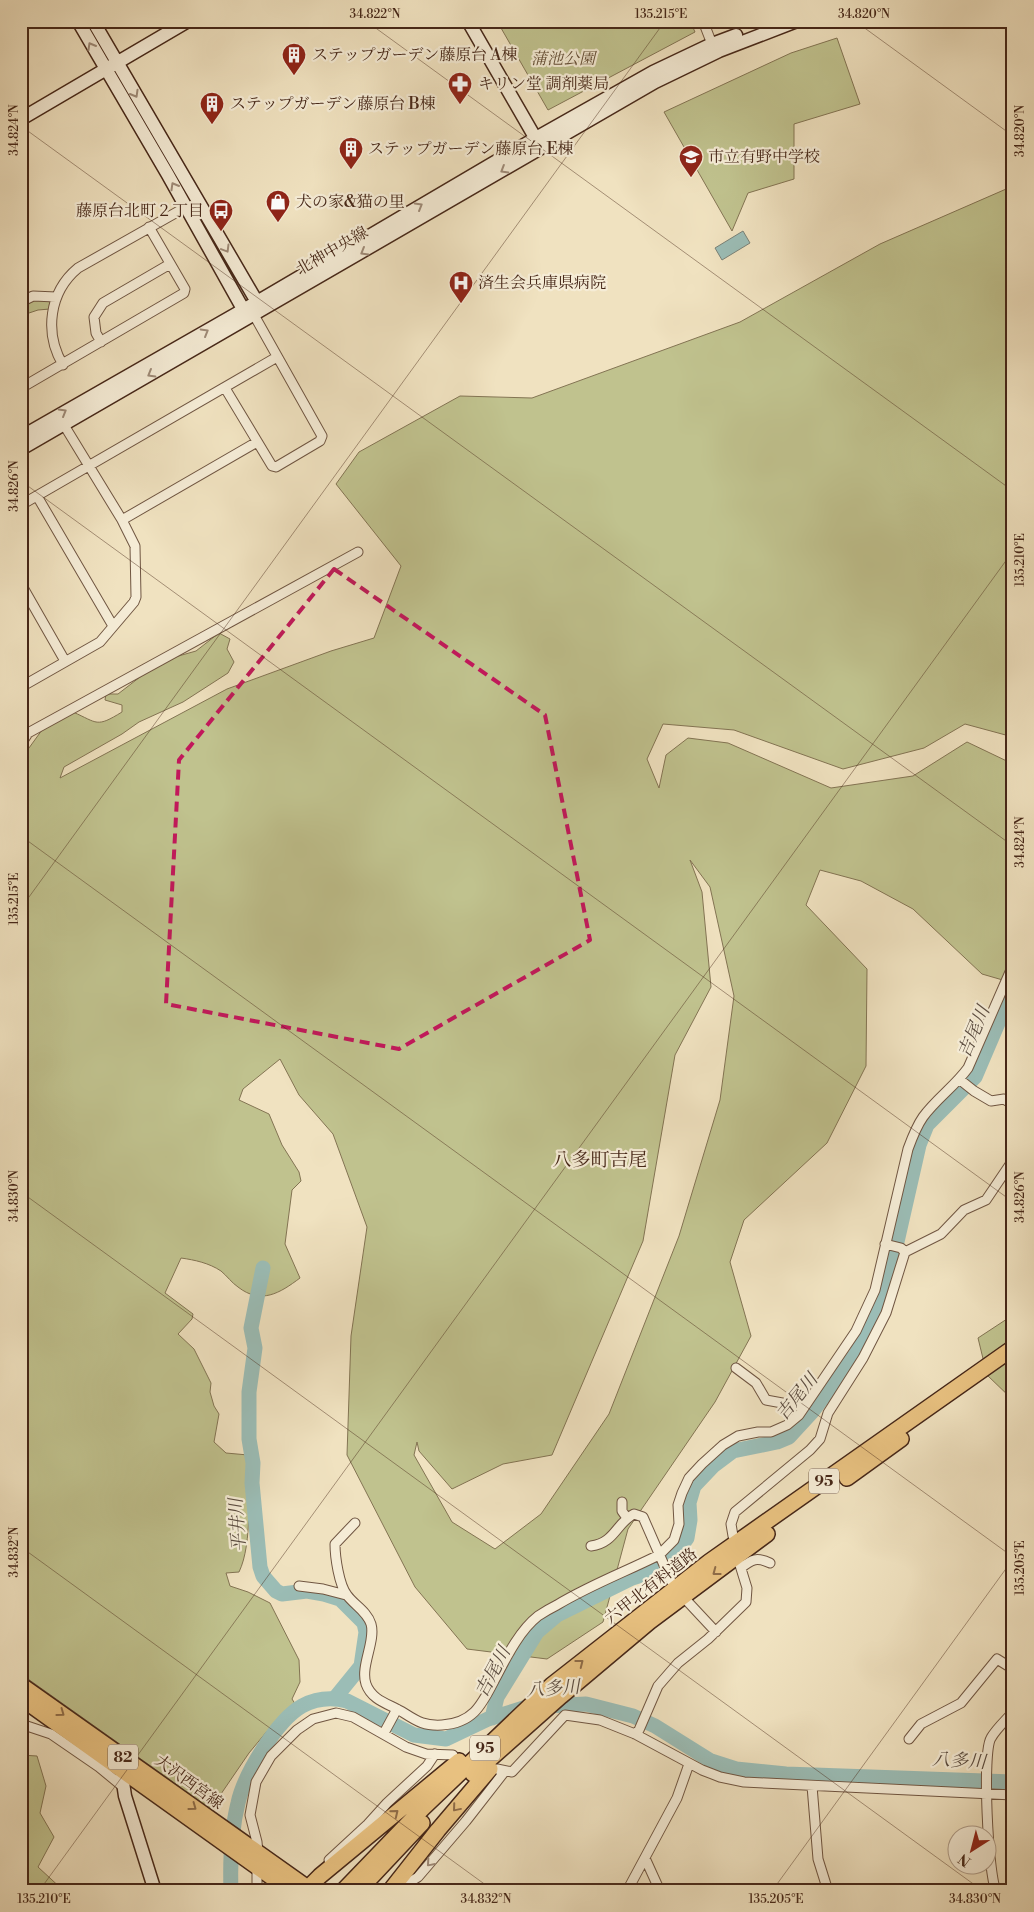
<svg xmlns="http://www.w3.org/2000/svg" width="1034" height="1912" viewBox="0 0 1034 1912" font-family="'Libre Bodoni','Noto Serif JP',serif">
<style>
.green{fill:#c0c28e;stroke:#837453;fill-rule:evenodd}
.water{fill:#9bbdb6;stroke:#798177}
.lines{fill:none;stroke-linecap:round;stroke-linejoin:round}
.river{stroke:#9bbdb6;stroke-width:15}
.street-casing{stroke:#705642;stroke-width:11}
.secondary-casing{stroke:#462718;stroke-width:15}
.primary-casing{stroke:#462718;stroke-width:18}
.street{stroke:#f5ecd6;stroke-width:9}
.secondary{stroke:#f5ecd6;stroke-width:12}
.primary{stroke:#e8c180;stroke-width:15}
.oneway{stroke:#9e8a77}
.oneway2{stroke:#8f6c47}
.marked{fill:none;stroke:#c2185b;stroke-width:4;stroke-dasharray:10 6;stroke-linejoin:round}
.ticks{fill:none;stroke:#462718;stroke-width:1;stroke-opacity:0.45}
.labels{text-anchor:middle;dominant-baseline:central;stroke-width:4.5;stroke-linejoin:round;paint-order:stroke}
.shield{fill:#f5ecd6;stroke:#7a6251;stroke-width:1}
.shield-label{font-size:15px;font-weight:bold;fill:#462718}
.poi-label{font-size:16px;fill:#462718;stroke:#f5ecd6;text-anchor:start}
.park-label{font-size:16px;font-style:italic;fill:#644e36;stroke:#f5ecd6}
.street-label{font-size:16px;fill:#462718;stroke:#f5ecd6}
.water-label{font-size:18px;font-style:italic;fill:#5b4c40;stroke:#f5ecd6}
.quarter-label{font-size:19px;fill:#462718;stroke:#f5ecd6}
.neatline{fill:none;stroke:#462718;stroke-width:2}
.ticks-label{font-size:12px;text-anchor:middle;fill:#462718}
</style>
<rect width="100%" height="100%" fill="#f0e2c0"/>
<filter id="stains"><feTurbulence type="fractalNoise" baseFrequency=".004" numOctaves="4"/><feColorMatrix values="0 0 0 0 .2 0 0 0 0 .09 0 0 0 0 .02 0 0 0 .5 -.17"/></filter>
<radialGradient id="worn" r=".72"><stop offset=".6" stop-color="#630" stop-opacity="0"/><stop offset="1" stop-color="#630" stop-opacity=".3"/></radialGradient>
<!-- green -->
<path class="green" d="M497 21H690L695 32 548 110Z
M837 38 860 104 794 124V179L748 193 732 231 664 112 791 53Z
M1013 186V737L965 724 924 748 843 769 734 730 663 724 647 759 659 788 666 755 688 738 728 743 831 788 913 776 967 742 1013 764V983L982 974 913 909 861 881 820 870 806 905 867 969 866 1066 827 1143 744 1220 730 1262 751 1336 715 1402 628 1529 603 1622 547 1659 467 1649 415 1587 347 1455 351 1336 367 1227 333 1134 299 1095 280 1059 243 1089 239 1100 269 1114 282 1145 299 1172 301 1181 292 1190 285 1244 300 1278C280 1293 261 1305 238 1287 232 1283 227 1276 221 1271 209 1263 195 1260 181 1258L165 1293 193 1314 192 1319 178 1334 194 1349 211 1383 210 1392 214 1406 219 1414 214 1442 226 1453 248 1455C248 1488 253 1543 239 1572L226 1573 230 1586 248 1592 270 1603 299 1660 300 1682 292 1699 299 1710 268 1730 249 1753 210 1810 169 1779 21 1674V759L42 730 73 712C98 723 96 728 122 712V705L105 700 106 694H118L140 677 168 659 196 651 219 633 230 639 227 649 234 662 228 673 183 702 139 722 122 734 64 767 60 778 227 689 331 651 374 638 401 566 336 484 359 452 460 396 532 398 740 322 880 244ZM690 860 710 887 734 996 720 1100 679 1236 609 1414 541 1514 495 1549 452 1522 414 1455 417 1442 419 1451 452 1489 503 1464 552 1455 643 1241 675 1055 711 987 702 892Z
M49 297 50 309 38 310 23 315 22 307 32 299Z
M1013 1315V1400L987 1375 978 1338Z
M21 1755 37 1756 46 1786 40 1813 54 1837 38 1867 64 1891H21Z"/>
<!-- water -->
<path class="water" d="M743 231 750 243 722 260 715 248Z"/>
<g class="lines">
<!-- river -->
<path class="river" d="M263 1268 251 1328 255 1348 249 1392V1439L253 1463 252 1483 260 1567 263 1576 276 1591 282 1594 307 1591 324 1594 340 1599 364 1623 366 1632 361 1666 335 1698
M492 1718 497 1697 537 1632 557 1615 632 1578 651 1572 671 1560 687 1538 690 1520 689 1503 694 1486 713 1466 733 1451 777 1442 789 1437 812 1412 856 1354 880 1306 891 1268 919 1145 927 1125 975 1077 1013 988
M231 1891C230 1862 231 1831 238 1803 244 1775 277 1720 302 1706 317 1698 331 1697 347 1701L414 1735 446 1739 488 1719 527 1707 586 1704 633 1716 655 1726 711 1761 736 1769 786 1774 1013 1782"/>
<defs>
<path id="street" d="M703 21 712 44
M21 302 33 296 56 297
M101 342 96 333 94 317 103 303 170 264
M63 365C44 333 49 292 78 268L186 207
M21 388 184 293 185 289 149 227
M225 388 272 466 276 467 320 441 322 436 254 315
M37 496 113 626
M21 505 277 357
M122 520 257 442
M21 584 65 661
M21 687 100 642 134 602 136 597 135 546 122 520 64 425
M21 744 28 733 358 552
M959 1079 974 1091 991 1101 1004 1099 1013 1105
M885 1244 901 1248 905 1252
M736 1368 756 1383 766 1400 804 1407
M622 1502V1511L627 1518
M355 1523 335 1544C335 1557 339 1585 347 1595 354 1605 367 1611 371 1624 376 1641 360 1666 366 1684 372 1701 390 1704 404 1713 418 1722 425 1726 442 1725 474 1723 482 1704 495 1679 506 1658 519 1631 538 1616 544 1612 551 1608 557 1605 590 1585 625 1572 659 1555L674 1540 679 1524 678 1505 682 1493 689 1478 702 1464 723 1445 738 1436 758 1432H771L787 1425 799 1415 856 1331 875 1290 908 1149C912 1138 916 1127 923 1117 936 1099 955 1086 968 1068L1013 965
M733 1536 731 1524 735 1512 810 1450 820 1439 828 1413 863 1358 886 1313 905 1252 941 1234 964 1210 986 1200 1013 1160
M591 1546C615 1543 616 1523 634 1514L643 1517 671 1581
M741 1568C752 1559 757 1557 770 1563
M299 1586 323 1589 346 1595
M688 1602 716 1632
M21 1724 51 1734 99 1767 122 1786
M384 1733 397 1709
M635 1734 639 1730 658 1686 678 1663 708 1639 746 1602 747 1588 739 1562
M909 1739 921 1724 961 1703 997 1659 1013 1669
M497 1769 512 1772 565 1715 600 1720 635 1734 702 1770 720 1777 744 1782 1013 1795
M812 1786 818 1859 828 1891
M258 1853 257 1842 250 1815 256 1782 271 1756 297 1730 313 1719 336 1713 353 1717 406 1747 426 1754 453 1755
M645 1858 660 1891
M329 1860 368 1824 387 1803 427 1766 435 1754
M257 1891V1867
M400 1891 405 1885 418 1877 466 1821 505 1771
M627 1891 677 1798 689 1764
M996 1891C988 1873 982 1753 991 1738 996 1729 1006 1720 1013 1712"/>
<path id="secondary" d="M78 21 168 175 243 309 250 313
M93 21 257 302 255 310
M468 21 540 146
M21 119 188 21
M21 437 257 302 536 138 653 72 712 44 736 35
M21 449 655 82 719 51 797 21
M121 1769 125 1796 155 1891"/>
<path id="primary" d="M847 1478 901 1439
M21 1685 312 1891
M21 1698 291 1891
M473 1774 561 1696 649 1622 767 1534
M305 1891 320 1876 459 1761
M343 1891 423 1808 552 1685 709 1562 1013 1348
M358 1891 422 1823
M390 1891 438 1830 490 1769"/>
</defs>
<!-- street casing -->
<use href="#street" class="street-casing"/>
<!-- secondary casing -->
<use href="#secondary" class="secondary-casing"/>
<!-- primary casing -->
<use href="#primary" class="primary-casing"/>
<!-- street -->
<use href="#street" class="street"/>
<!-- secondary -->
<use href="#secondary" class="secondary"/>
<!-- primary -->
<use href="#primary" class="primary"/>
</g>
<!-- one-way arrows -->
<defs><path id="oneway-chevron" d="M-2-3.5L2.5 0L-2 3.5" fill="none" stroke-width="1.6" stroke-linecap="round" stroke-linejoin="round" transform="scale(1.25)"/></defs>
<g class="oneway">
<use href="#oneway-chevron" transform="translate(91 46) rotate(-120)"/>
<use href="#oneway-chevron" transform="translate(135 94) rotate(60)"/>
<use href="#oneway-chevron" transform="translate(504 170) rotate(149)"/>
<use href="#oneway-chevron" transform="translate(174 186) rotate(-120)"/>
<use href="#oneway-chevron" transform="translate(419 206) rotate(-30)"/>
<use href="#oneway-chevron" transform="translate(226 249) rotate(59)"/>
<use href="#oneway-chevron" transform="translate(364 252) rotate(150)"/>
<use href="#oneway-chevron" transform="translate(205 332) rotate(-30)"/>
<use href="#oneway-chevron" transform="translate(151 374) rotate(150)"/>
<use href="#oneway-chevron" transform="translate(63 412) rotate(-30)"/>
<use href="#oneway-chevron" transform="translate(430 1863) rotate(131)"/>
</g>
<g class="oneway2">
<use href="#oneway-chevron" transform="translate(716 1572) rotate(143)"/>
<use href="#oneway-chevron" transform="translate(580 1663) rotate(-38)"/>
<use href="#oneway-chevron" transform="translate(61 1713) rotate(36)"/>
<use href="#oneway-chevron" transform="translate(193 1807) rotate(36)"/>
<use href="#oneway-chevron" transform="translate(456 1808) rotate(130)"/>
<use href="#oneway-chevron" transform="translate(395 1813) rotate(-39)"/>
</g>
<!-- marked area -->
<path class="marked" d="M334 569 545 715 590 940 399 1049 166 1004 179 760Z"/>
<!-- ticks -->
<path class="ticks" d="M366 21 1013 491M855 21 1013 136M21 126 1013 846M21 481 1013 1202M21 836 1013 1557M21 908 665 21M21 1192 983 1891M21 1547 494 1891M39 1891 1013 551M772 1891 1013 1559"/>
<!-- icons -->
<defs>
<symbol id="building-pin" viewBox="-11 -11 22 30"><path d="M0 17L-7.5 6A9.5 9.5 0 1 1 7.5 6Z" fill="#8f2418" stroke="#f5ecd6"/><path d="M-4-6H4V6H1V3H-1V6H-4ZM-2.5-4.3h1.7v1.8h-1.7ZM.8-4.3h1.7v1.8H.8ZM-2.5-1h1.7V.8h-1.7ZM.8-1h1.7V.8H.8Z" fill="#fff"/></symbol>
<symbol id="pharmacy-pin" viewBox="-11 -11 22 30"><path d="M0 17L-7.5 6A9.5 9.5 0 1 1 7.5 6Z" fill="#8f2418" stroke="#f5ecd6"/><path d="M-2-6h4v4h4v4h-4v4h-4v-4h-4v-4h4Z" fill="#fff"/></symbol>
<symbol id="school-pin" viewBox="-11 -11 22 30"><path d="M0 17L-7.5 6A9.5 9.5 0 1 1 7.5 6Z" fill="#8f2418" stroke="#f5ecd6"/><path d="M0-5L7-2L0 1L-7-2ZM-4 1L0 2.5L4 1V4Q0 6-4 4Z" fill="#fff"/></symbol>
<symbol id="shop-pin" viewBox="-11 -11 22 30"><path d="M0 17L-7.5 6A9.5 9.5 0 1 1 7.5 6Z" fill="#8f2418" stroke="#f5ecd6"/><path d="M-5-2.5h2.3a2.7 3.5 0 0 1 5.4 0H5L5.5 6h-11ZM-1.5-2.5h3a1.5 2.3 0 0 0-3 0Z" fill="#fff"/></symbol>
<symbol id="bus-pin" viewBox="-11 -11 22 30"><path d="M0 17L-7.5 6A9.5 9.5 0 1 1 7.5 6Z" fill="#8f2418" stroke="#f5ecd6"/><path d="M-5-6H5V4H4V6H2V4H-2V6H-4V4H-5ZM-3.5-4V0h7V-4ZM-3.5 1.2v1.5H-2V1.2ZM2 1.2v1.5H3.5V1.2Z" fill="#fff"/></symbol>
<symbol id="hospital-pin" viewBox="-11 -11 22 30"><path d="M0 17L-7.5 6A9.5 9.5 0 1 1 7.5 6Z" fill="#8f2418" stroke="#f5ecd6"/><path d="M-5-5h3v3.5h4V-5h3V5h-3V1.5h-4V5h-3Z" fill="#fff"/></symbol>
</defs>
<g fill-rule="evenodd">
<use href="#building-pin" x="280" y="41" width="28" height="38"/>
<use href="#pharmacy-pin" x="446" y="70" width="28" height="38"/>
<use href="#building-pin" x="198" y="90" width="28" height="38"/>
<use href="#building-pin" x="337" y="135" width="28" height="38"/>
<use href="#school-pin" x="677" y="143" width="28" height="38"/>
<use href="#shop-pin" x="264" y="188" width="28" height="38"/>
<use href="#bus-pin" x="207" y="197" width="28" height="38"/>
<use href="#hospital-pin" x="447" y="269" width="28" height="38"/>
</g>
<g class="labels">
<!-- shield labels -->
<g class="shield">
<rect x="809" y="1468.5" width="30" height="25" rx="4"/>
<rect x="470" y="1735.5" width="30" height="25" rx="4"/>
<rect x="108" y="1744.5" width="30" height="25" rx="4"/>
</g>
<g class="shield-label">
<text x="824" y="1481">95</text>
<text x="485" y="1748">95</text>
<text x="123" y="1757">82</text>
</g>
<!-- poi labels -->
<g class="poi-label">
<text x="312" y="55">ステップガーデン藤原台 A棟</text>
<text x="478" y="84">キリン堂 調剤薬局</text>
<text x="230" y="104">ステップガーデン藤原台 B棟</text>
<text x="368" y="149">ステップガーデン藤原台 E棟</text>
<text x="708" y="157">市立有野中学校</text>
<text x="296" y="202">犬の家&amp;猫の里</text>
<text x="204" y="211" text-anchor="end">藤原台北町２丁目</text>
<text x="478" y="283">済生会兵庫県病院</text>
</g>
<!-- park labels -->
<g class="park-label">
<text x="563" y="59">蒲池公園</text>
</g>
<!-- street labels -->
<g class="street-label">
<text transform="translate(332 251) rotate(-30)">北神中央線</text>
<text transform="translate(651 1586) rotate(-38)">六甲北有料道路</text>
<text transform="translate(189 1782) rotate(36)">大沢西宮線</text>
</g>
<!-- water labels -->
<g class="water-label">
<text transform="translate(974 1032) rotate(-67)">吉尾川</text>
<text transform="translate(797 1397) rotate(-51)">吉尾川</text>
<text transform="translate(238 1525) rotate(-94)">平井川</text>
<text transform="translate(493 1672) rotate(-62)">吉尾川</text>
<text transform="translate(553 1689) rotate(-4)">八多川</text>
<text transform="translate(959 1761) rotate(3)">八多川</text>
</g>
<!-- quarter labels -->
<g class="quarter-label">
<text x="600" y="1160">八多町吉尾</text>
</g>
</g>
<!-- margin -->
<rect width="1034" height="1912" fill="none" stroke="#f0e2c0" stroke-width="55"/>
<!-- north arrow -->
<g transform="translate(972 1850) rotate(216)"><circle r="24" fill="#f5ecd6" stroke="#af9d8a"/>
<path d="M0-4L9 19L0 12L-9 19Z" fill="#8f2418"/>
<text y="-8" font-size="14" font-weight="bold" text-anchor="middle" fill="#462718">N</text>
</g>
<rect x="28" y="28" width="978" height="1856" class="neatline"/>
<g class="ticks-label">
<text x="375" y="18">34.822°N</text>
<text x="661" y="18">135.215°E</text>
<text x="864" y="18">34.820°N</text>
<text transform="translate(14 130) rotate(-90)" y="4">34.824°N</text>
<text transform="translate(1020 131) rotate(-90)" y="4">34.820°N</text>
<text transform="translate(14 486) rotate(-90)" y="4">34.826°N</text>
<text transform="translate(1020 560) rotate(-90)" y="4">135.210°E</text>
<text transform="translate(1020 842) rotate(-90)" y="4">34.824°N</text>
<text transform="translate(14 899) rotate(-90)" y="4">135.215°E</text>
<text transform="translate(14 1196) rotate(-90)" y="4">34.830°N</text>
<text transform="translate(1020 1197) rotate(-90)" y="4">34.826°N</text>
<text transform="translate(14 1552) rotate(-90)" y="4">34.832°N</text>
<text transform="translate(1020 1568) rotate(-90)" y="4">135.205°E</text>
<text x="44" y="1903">135.210°E</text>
<text x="486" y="1903">34.832°N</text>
<text x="776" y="1903">135.205°E</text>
<text x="975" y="1903">34.830°N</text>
</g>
<rect width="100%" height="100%" filter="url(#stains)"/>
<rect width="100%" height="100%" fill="url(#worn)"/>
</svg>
